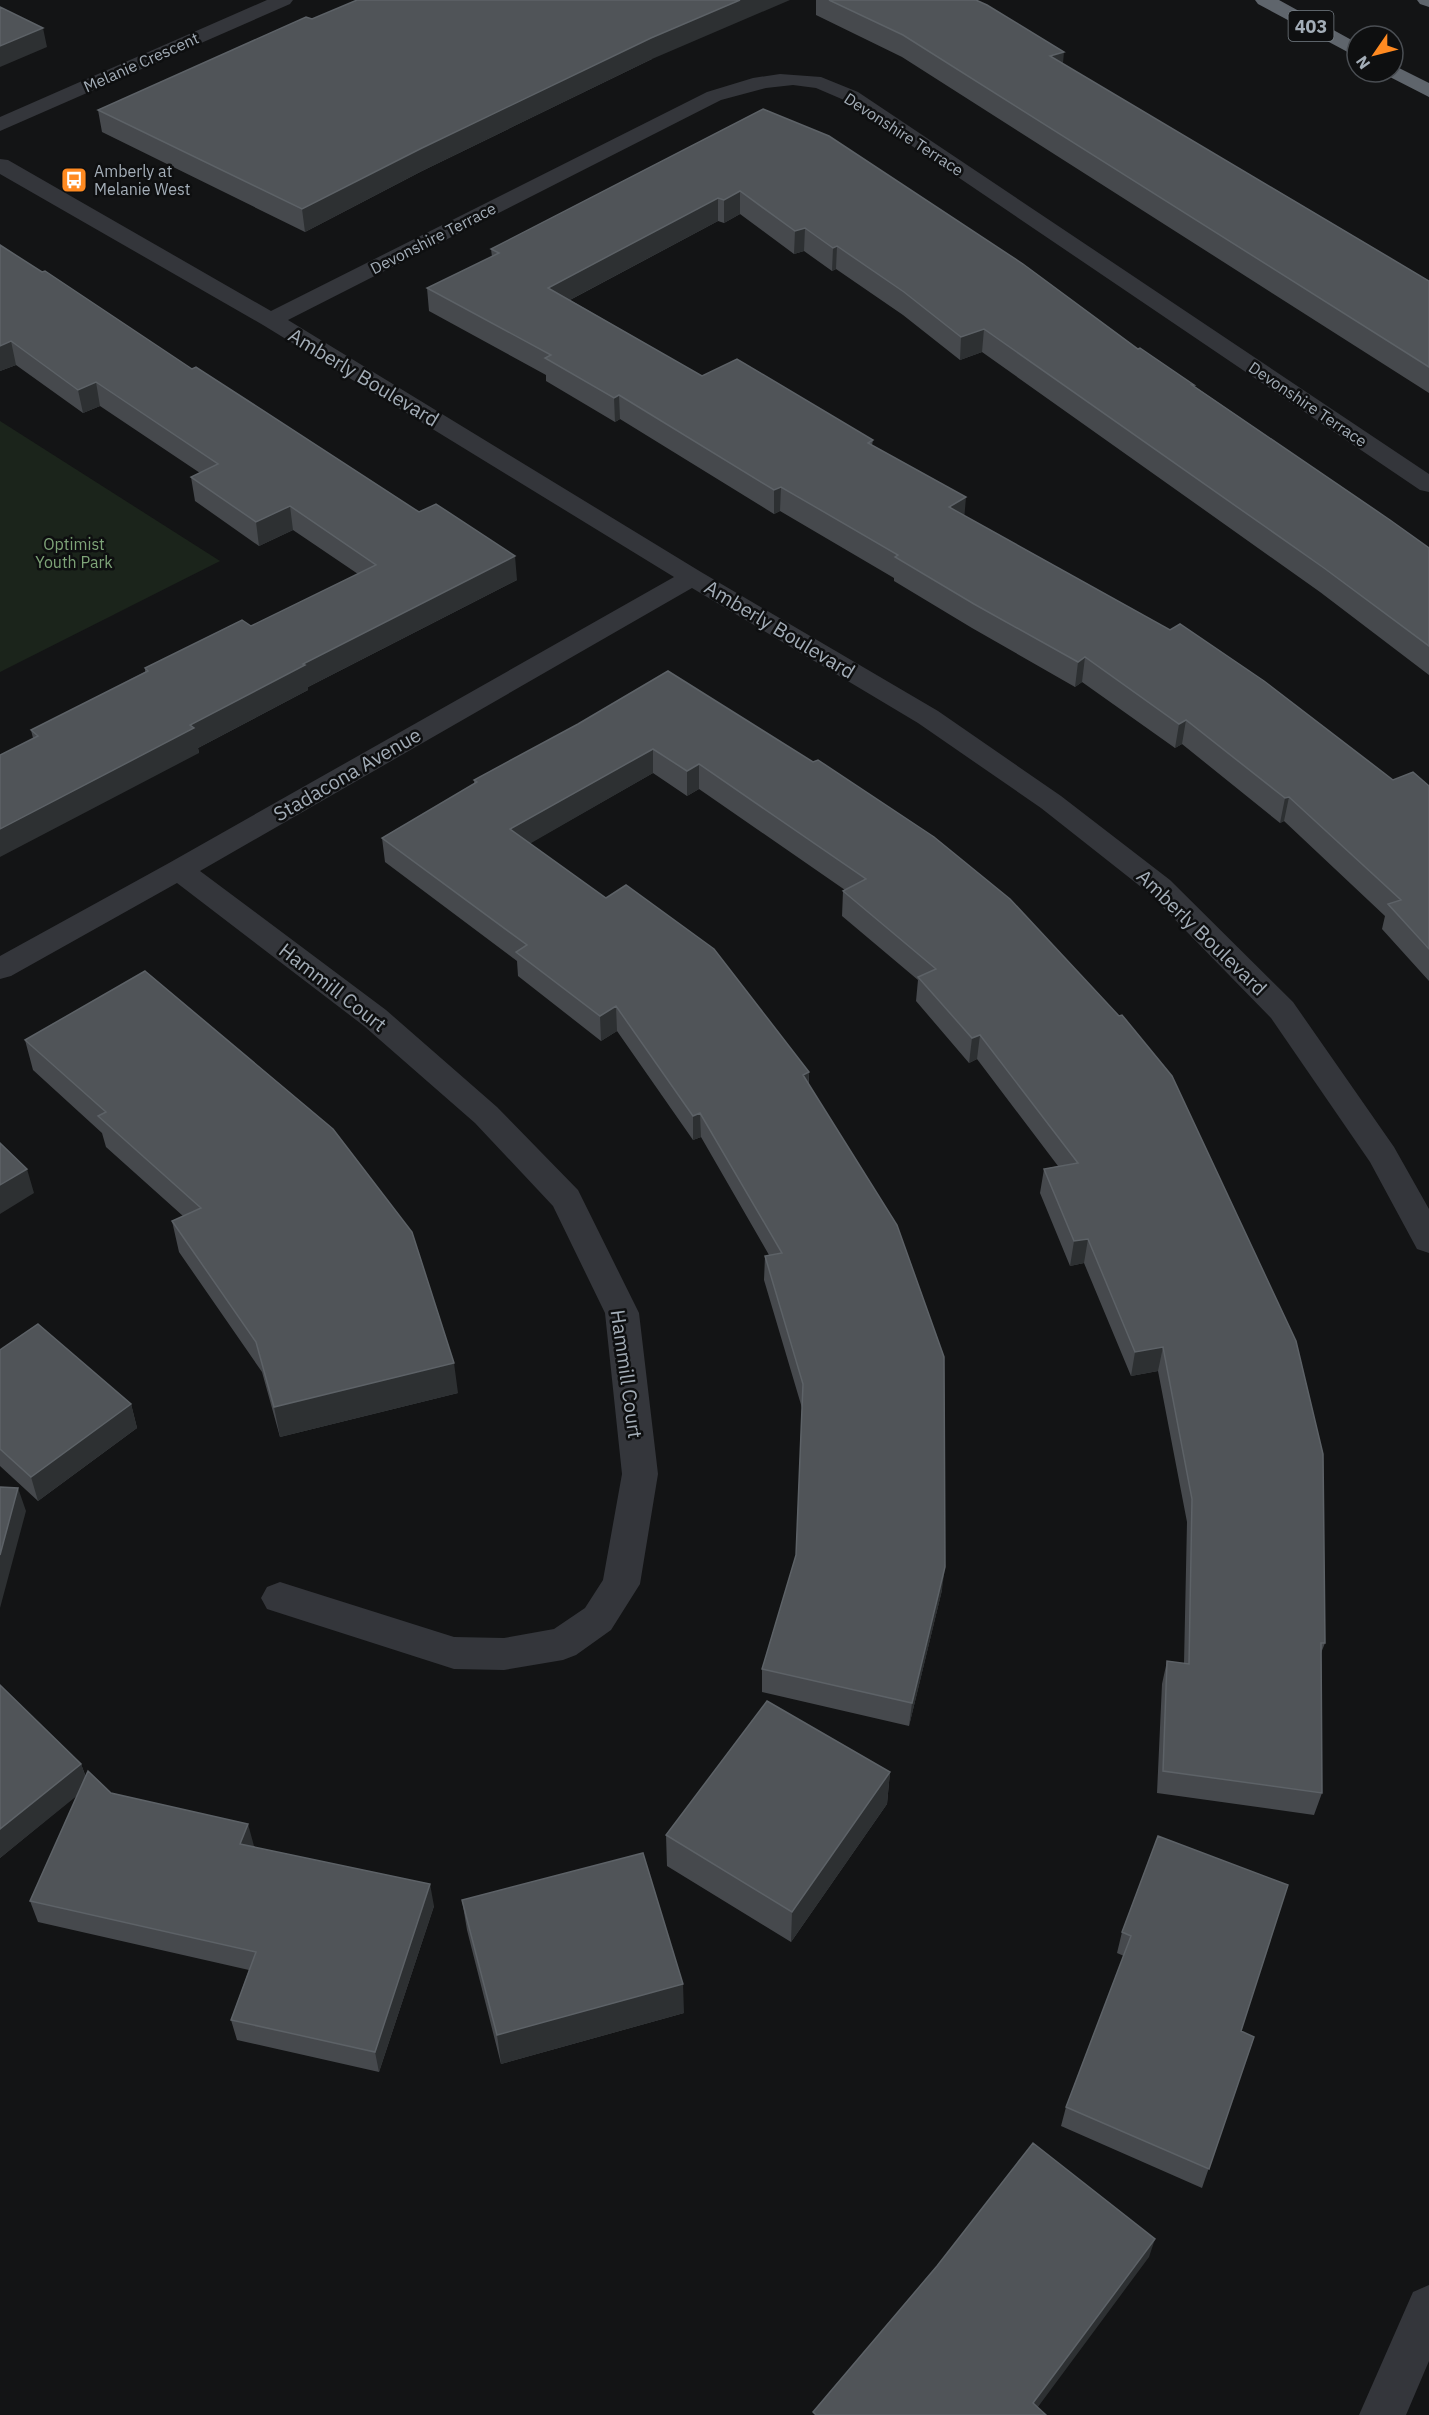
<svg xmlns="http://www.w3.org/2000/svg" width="1429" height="2415" viewBox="0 0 1429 2415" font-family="'IBM Plex Sans',sans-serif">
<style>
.green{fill:#1b241b}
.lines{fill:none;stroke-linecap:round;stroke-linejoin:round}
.street{fill:#34363b;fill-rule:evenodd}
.highway{fill:#5f656c;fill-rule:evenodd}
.wall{fill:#46494d}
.shaded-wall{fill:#2d3032}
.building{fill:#505458;stroke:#5d6267;stroke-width:1.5}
.labels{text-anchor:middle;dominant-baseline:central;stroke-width:5;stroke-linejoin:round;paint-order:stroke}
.far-street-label{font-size:16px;fill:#a3adb7;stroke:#0e0f10}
.far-poi-label{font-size:16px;fill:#a3adb7;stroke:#0e0f10;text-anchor:start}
.far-park-label{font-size:16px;fill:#7ea478;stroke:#0e0f10}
.shield{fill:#0e0f10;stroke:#767e85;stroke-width:1.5}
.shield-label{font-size:18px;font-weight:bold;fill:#a3adb7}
.street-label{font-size:20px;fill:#a3adb7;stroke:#0e0f10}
</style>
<rect width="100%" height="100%" fill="#131415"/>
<!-- green -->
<path class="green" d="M0 421 220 561 0 672Z"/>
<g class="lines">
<!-- street -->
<path class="street" d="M267 0H293L290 4 0 131V117Z
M780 74 821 77 858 92 1429 474V492L1420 490 844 100 816 88 793 85 766 88 721 100 288 320 701 572 938 711 1061 796 1170 880 1293 1002 1394 1147 1429 1209V1253L1417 1249 1370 1162 1271 1018 1150 894 1041 808 918 723 692 588 200 871 386 1010 497 1107 578 1190 639 1313 658 1474 640 1584 611 1630 576 1655 563 1660 504 1670 454 1669 267 1609 261 1598 267 1587 280 1582 454 1637 504 1638 554 1629 585 1608 603 1580 622 1474 605 1313 553 1206 475 1123 364 1026 177 883 11 976 0 979V956L169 863 674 577 263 325 0 174V159L8 160 271 311 707 92 753 78Z
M1429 2285V2361L1406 2415H1359L1413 2292Z"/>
<!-- highway -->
<path class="highway" d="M1255 0H1279L1357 43V57L1258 4Z
M1417 0H1429V7L1420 4Z
M1393 65 1429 83V97L1386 75 1384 72H1393Z"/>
</g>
<!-- wall -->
<path class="wall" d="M816 0H976L1063 64 1429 281V393L902 57 816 15Z
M312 19 652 59 422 171 305 232 102 132 98 110Z
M763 109 1138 349 1194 386 1429 548V675L1320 592 982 352 960 360 903 315 836 269 832 271 804 251 794 254 740 214 724 223 718 221 570 300 702 376 873 440 872 445 964 516 1393 780 1429 786V981L1382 929 1385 916 1284 821 1280 823 1182 744 1175 748 1082 682 1075 687 972 628 894 581V578L780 511 774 514 620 419 615 422 546 381V375L429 311 427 288 492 257 491 249Z
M0 245 192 369 517 580 308 687V690L198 748 199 753 33 738 31 730 145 672V668L251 626 358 574 293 530 259 546 195 501 191 477 200 473 100 406 83 413 16 365 0 371Z
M578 724 813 762 934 837 1325 1643 1321 1653 1322 1793 1314 1815 1157 1793 1162 1684 1167 1661 1184 1664 1187 1522 1158 1371 1131 1376 1084 1263 1070 1266 1040 1193 1044 1169 1058 1166 977 1059 969 1063 916 1001 918 980 842 916 843 891 845 890 699 789 687 796 653 773 530 843 809 1072V1084L942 1590 909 1726 762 1692V1669L796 1555 802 1408 764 1280 765 1256 769 1255 701 1137 693 1140 617 1031 601 1041 518 976 517 961 385 862 382 838 474 784V780Z
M25 1040 458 1393 280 1437 262 1372 179 1252 172 1221 183 1216 106 1147 102 1133 33 1070Z
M0 1350 131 1404 137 1428 38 1501 0 1466Z
M0 1685 81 1764 86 1777 111 1793 254 1846 253 1847 434 1906 379 2072 237 2040 231 2020 249 1970 38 1922 30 1901 78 1794 0 1858Z
M890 1772 887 1804 791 1942 667 1866 666 1835Z
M1158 1836 1241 2031 1254 2037 1202 2188 1061 2126 1066 2107 1124 1956 1117 1953 1122 1932Z
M462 1900 684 2013 501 2064 467 1930Z"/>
<!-- shaded-wall -->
<path class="shaded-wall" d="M740 0H790L652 59 422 171 305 232 302 209 420 149 651 38Z
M43 28 47 47 0 67V46Z
M1064 52 1062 74 1050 56Z
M740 191V214L724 223V200Z
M718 198V221L549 311 548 288Z
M805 228 804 251 794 254 795 231Z
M837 246 836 269 832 271 833 248Z
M984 329 982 352 960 360 961 337Z
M11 341 16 365 0 371V346Z
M96 382 100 406 83 413 78 390Z
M619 395 620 419 615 422 614 398Z
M781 487 780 511 774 514V490Z
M966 497 964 521 949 507Z
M290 506 293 530 259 546 256 522Z
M515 556 517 580 308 687V690L198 748 199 753 0 857V829L303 664Z
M1085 657 1082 682 1075 687 1078 662Z
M1186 720 1182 744 1175 748 1179 724Z
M653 749V773L512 854 510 829Z
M699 764V789L687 796V771Z
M1289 797 1284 821 1280 823 1285 798Z
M616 1006 617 1031 601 1041 600 1016Z
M980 1035 977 1059 969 1063 972 1038Z
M809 1072 808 1097 803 1075Z
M700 1113 701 1137 693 1140V1116Z
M27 1169 34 1193 0 1214V1185Z
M1088 1239 1084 1263 1070 1266 1074 1241Z
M1163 1347 1158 1371 1131 1376 1135 1352Z
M454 1363 458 1393 280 1437 274 1407Z
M131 1404 137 1428 38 1501 31 1477Z
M18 1488 26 1511 0 1608V1555Z
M945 1567 942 1590 909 1726 912 1703Z
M81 1764 89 1786 0 1858V1829Z
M890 1772 887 1804 791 1942 792 1912Z
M248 1824 254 1846 246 1866 240 1844Z
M430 1884 434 1906 379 2072 375 2052Z
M683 1984 684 2013 501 2064 497 2035Z
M1155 2239 1149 2257 1032 2415 1033 2403Z"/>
<!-- building -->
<path class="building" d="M357 0H740L651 38 420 149 302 209 98 110 306 17 312 19Z
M829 0H976L987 5 1064 52 1050 56 1429 281V367L903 35Z
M0 7 43 28 0 46Z
M763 109 829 136 1023 264 1138 349 1140 348 1194 385H1192L1390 520 1429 548V646L1324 568 984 329 961 337 904 292 837 246 833 248 805 228 795 231 740 191 724 200 718 198 548 288 702 376 737 359 873 440 868 443 966 497 949 507 1170 630 1180 624 1264 681 1393 780 1413 772 1429 786V949L1388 904 1401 900 1289 797 1285 798 1186 720 1179 724 1085 657 1078 662 974 604 895 557 898 555 781 487 774 490 619 395 614 398 545 358 551 355 427 288 499 253 491 249Z
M0 245 42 272 45 271 192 369 196 367 419 512 436 504 515 556 303 664 305 665 190 725 194 728 0 829V755L38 736 31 730 148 671 145 668 242 620 251 626 376 565 290 506 256 522 191 477 218 464 96 382 78 390 11 341 0 346Z
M668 671 813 762 818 760 934 837 1010 899 1119 1016 1122 1015 1172 1076 1296 1341 1323 1454 1325 1643H1321L1322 1793 1163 1771 1167 1661 1189 1664 1192 1499 1163 1347 1135 1352 1088 1239 1074 1241 1044 1169 1078 1163 980 1035 972 1038 918 977 936 969 843 891 866 879 699 764 687 771 653 749 510 829 606 898 626 885 714 949 809 1072 803 1075 897 1225 944 1357 945 1567 912 1703 762 1669 796 1555 803 1384 765 1256 782 1253 700 1113 693 1116 616 1006 600 1016 516 952 527 945 382 838 477 782 474 780 578 724Z
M145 971 333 1129 412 1232 454 1363 274 1407 256 1342 172 1221 201 1208 98 1116 106 1112 25 1040Z
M0 1143 27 1169 0 1185Z
M38 1324 131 1404 31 1477 0 1449V1350Z
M0 1487 18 1488 0 1555Z
M0 1685 81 1764 0 1829Z
M767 1701 890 1772 792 1912 666 1835Z
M88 1771 111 1793 248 1824 240 1844 430 1884 375 2052 231 2020 256 1952 30 1901Z
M1158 1836 1288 1885 1241 2031 1254 2037 1209 2169 1066 2107 1131 1936 1122 1932Z
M643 1853 683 1984 497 2035 462 1900Z
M1033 2143 1155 2239 1033 2403 1046 2415H816L813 2412 937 2266Z"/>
<!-- icons -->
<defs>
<symbol id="bus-square" viewBox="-11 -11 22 22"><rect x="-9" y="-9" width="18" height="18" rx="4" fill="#ff8a21" stroke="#0e0f10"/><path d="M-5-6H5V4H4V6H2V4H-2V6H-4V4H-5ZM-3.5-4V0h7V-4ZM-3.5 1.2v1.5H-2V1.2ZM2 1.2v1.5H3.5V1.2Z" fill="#fff"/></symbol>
</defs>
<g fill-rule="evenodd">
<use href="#bus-square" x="59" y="165" width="30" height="30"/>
</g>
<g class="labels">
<!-- far-street labels -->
<g class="far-street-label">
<text transform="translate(141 62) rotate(-24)">Melanie Crescent</text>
<text transform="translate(904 134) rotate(33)">Devonshire Terrace</text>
<text transform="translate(433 238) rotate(-27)">Devonshire Terrace</text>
<text transform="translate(1308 404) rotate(34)">Devonshire Terrace</text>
</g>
<!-- far-poi labels -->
<g class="far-poi-label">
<text x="94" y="171">Amberly at<tspan x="94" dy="18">Melanie West</tspan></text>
</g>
<!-- far-park labels -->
<g class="far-park-label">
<text x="74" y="544">Optimist<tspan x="74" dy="18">Youth Park</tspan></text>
</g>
<!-- shield labels -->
<rect class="shield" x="1288.5" y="11" width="45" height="30" rx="4.5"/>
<g class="shield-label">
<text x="1311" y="26">403</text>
</g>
<!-- street labels -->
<g class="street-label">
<text transform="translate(364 377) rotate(31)">Amberly Boulevard</text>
<text transform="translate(780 629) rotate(31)">Amberly Boulevard</text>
<text transform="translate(347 774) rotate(-30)">Stadacona Avenue</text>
<text transform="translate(1202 932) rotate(44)">Amberly Boulevard</text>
<text transform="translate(333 987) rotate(38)">Hammill Court</text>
<text transform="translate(627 1374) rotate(82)">Hammill Court</text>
</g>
</g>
<!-- north arrow -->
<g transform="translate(1375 54) rotate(235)"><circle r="28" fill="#0e0f10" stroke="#4a4e53" stroke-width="1.5"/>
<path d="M0-4.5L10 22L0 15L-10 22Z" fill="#ff8a21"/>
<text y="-9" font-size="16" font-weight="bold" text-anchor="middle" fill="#a3adb7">N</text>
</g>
</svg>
